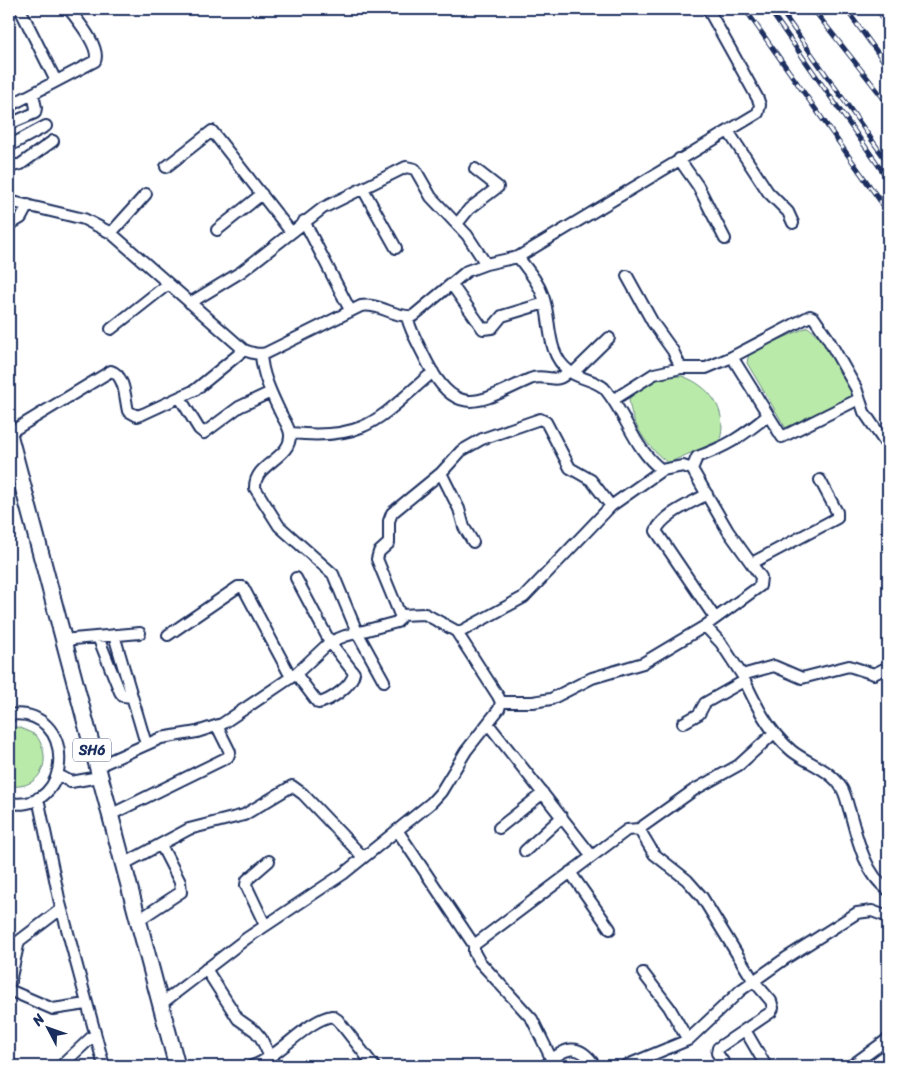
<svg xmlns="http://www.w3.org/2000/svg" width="897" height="1075" viewBox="0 0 897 1075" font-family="Sriracha,sans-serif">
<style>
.green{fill:#baeaa9;stroke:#6a8c84}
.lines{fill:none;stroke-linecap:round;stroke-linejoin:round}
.minor-casing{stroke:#1b2f5e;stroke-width:14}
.primary-casing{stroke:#1b2f5e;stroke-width:19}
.minor{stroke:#fff;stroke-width:10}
.primary{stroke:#fff;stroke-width:15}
.rail-casing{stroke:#1b2f5e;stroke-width:5}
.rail{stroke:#fff;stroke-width:3;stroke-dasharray:9;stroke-linecap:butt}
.labels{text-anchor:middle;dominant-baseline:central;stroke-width:5;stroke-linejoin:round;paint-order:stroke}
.shield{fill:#fff;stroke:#5f6d8e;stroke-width:1}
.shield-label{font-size:14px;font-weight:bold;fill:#1b2f5e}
</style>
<rect width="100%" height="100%" fill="#fff"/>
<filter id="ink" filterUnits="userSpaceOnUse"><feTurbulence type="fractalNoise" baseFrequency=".02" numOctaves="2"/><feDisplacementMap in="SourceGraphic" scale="10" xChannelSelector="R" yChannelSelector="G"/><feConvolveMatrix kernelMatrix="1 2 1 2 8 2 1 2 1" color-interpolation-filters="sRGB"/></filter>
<g filter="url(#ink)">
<!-- green -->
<path class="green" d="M808 327C829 345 854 373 855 402L788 432 747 363 749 353Z
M682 376C710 386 728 410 720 440L668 463C648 448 631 424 629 399 644 382 659 377 682 376Z
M18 727 36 735C54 760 41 790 9 786V728Z"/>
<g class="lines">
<defs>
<path id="minor" d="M20 9 56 81
M9 106 95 61C101 47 77 20 69 9
M9 124 35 113 36 108 33 94
M728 131 768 192 788 212 793 223
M9 146 46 126
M679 159 698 186 725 239
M9 167 21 164 53 141
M166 167 212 131 291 232
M363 189 396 248
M9 201 84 219 111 233 244 350C252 353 258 355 266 353L361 306C380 303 395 318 413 316L467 271 486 264 518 257 758 113 760 105 758 99 708 9
M304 221 350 310
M457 224 469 209 498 187 475 169
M9 225 21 218 28 205
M217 230 262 194
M111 233 146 194
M518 257C527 269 538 281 543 296 552 320 545 353 569 371 579 379 593 379 604 388 626 413 634 450 662 470L683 466 692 469 728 531 761 577 760 586 705 626
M627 276 653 323 673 351 681 368
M452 285 483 329 492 328 502 316 545 303
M190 303 241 272 323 208 406 167 415 169 431 197 467 235 486 264
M407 317C411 333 420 347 427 362 458 422 482 400 530 379 545 372 557 387 568 371
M111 329 168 284
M261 354C262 375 272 395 281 414 284 420 290 428 290 435 291 459 254 463 255 488L279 526 333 574 357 632 384 681
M732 357 782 437 859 399
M573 373 609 338
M180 398 199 429 204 433 239 407 271 392
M613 400 654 374 681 368H706L732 357 810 316 814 318 827 337 856 388 864 412 888 447
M9 433 111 371C125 375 125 399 128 411L137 416 143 414 195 390 244 350
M291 433C367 441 379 418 433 372
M692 469 697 457C726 447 743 436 767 416
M441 473 459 509 464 527 473 542
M707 494C692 503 663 514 656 531L715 618
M752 563 837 518V512L820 480
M458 633 524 597 611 506 662 470
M114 635 146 744
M168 635 238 587H243L291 677
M98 637 120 692 123 696 132 697
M62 640 140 633
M296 674 318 703C330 701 352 686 354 673L330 642 296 578
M742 675C755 703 768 731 792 751 807 763 831 770 841 787 846 794 847 804 850 812 857 838 865 874 888 890
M501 702H533L551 699 592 678 643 663 705 626 721 643 742 675 774 666 802 678 849 666 874 674 888 667
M9 715C77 705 75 814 9 803
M683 723 699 714 705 703 744 681
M489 725 592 856
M96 767 161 738 197 732 222 724 296 674 330 642 345 636 397 622 401 616
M58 775 71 782 99 777
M38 798 60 903 104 1066
M110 815 228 757 230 752 217 726
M499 828 543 793
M639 829 654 854 687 880 702 897 753 980 771 1001 773 1008 771 1012 718 1048 717 1053 726 1066
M397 830 474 945
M525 851 562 817
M122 865 189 829 244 815 292 786 303 794 363 857
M570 872 610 929
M137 921 181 892 180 882 161 845
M265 925 246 885 247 880 269 861
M206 969 238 1019 255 1031 261 1038 270 1057
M643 973 669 1007 688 1040
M9 986 19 941 61 909
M9 990 53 1009 86 1004
M161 1004 247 938 343 874 431 803 441 792 466 751 499 709 501 702 498 696 456 631 425 614 400 615 377 559 379 552 389 543V521L392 513 441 473 461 451 482 439 540 419 546 422 570 468 591 480 611 506
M745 1030 766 1066
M552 1060 532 1019 479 961 474 952V945L619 836 627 830 639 829 694 790 739 765 774 733
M61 1066 95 1034
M252 1066C279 1057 307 1020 332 1016L338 1020 374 1066
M545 1066C564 1047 579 1041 595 1066
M625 1066 688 1040 741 990 786 958 857 913 872 911 888 917
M851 1066 888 1039"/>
<path id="primary" d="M9 434 177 1066"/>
</defs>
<!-- minor casing -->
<use href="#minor" class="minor-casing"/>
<!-- primary casing -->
<use href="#primary" class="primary-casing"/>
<!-- minor -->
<use href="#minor" class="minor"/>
<!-- primary -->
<use href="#primary" class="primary"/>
<defs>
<path id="rail" d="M745 9 888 212
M769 9 888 179
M780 9 888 163
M813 9 888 104
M846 9 888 67
M879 9 888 34"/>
</defs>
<!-- rail casing -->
<use href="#rail" class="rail-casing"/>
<!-- rail -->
<use href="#rail" class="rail"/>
</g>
</g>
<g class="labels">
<!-- shield labels -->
<rect class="shield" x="73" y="738.5" width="38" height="23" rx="4"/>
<g class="shield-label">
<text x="92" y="750">SH6</text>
</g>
</g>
<!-- margin -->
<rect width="897" height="1075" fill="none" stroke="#fff" stroke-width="30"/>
<rect x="15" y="15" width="867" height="1045" fill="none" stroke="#1b2f5e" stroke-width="2" filter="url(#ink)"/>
<!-- north arrow -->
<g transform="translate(48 1028) rotate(311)" stroke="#ffffff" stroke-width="4" paint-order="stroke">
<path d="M0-4L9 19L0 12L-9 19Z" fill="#1b2f5e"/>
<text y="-8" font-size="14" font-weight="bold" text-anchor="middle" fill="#1b2f5e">N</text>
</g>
</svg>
